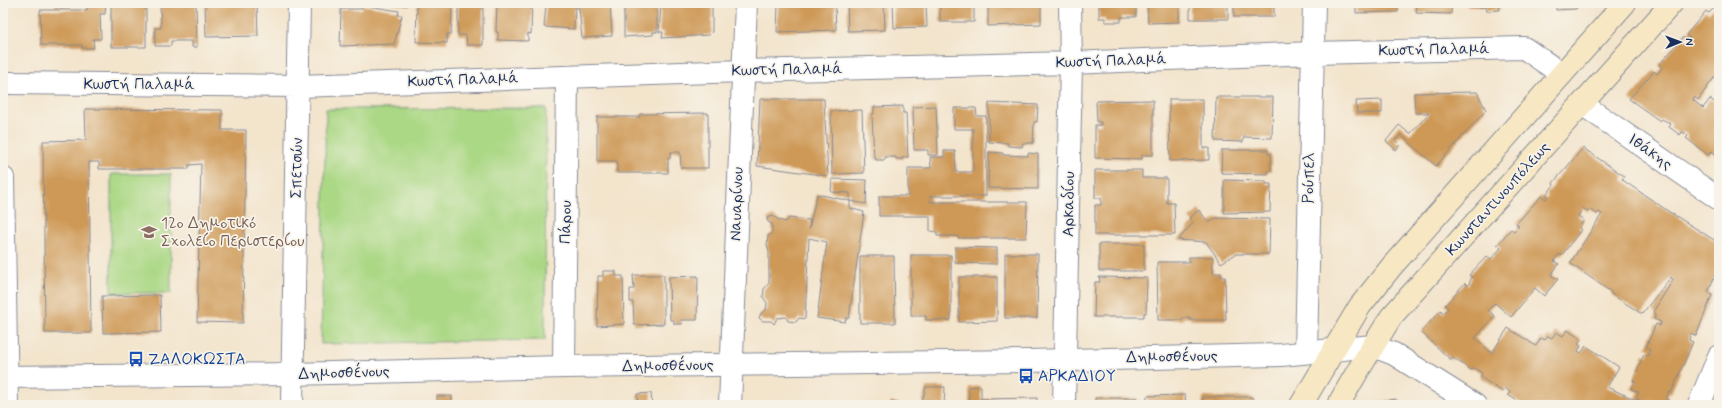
<svg xmlns="http://www.w3.org/2000/svg" width="1722" height="408" viewBox="0 0 1722 408" font-family="Mynerve,sans-serif">
<style>
.green{fill:#abd885;stroke:#638472}
.building{fill:#ce9956;fill-rule:evenodd}
.lines{fill:none;stroke-linecap:round;stroke-linejoin:round}
.pedestrian-casing{stroke:#878a95;stroke-width:24}
.minor-casing{stroke:#878a95;stroke-width:24}
.tertiary-casing{stroke:#878a95;stroke-width:24}
.secondary-casing{stroke:#878a95;stroke-width:24}
.pedestrian{stroke:#fff;stroke-width:22}
.minor{stroke:#fff;stroke-width:22}
.tertiary{stroke:#fff;stroke-width:22}
.secondary{stroke:#f7e8c3;stroke-width:22}
.labels{text-anchor:middle;dominant-baseline:central;stroke-width:3.5;stroke-linejoin:round;paint-order:stroke}
.street-label{font-size:16px;fill:#1b2f5e;stroke:#f7f3e8}
.education-label{font-size:16px;fill:#785e54;stroke:#f7f3e8;text-anchor:start}
.transit-label{font-size:16px;fill:#164399;stroke:#f7f3e8;text-anchor:start}
</style>
<rect width="100%" height="100%" fill="#f7f3e8"/>
<filter id="ink" filterUnits="userSpaceOnUse"><feTurbulence type="fractalNoise" baseFrequency=".025" numOctaves="2"/><feDisplacementMap in="SourceGraphic" scale="8" xChannelSelector="R" yChannelSelector="G"/><feConvolveMatrix kernelMatrix="1 2 1 2 8 2 1 2 1" color-interpolation-filters="sRGB"/></filter>
<filter id="wash" filterUnits="userSpaceOnUse"><feTurbulence type="fractalNoise" baseFrequency=".012" numOctaves="4" result="noise"/><feDisplacementMap in="SourceGraphic" scale="16" xChannelSelector="R" yChannelSelector="G"/><feGaussianBlur stdDeviation="0.9" result="paint"/><feColorMatrix in="noise" values="0 0 0 0 0 0 0 0 0 0 0 0 0 0 0 0 0 1.4 0 .05"/><feComposite in="paint" operator="in"/></filter>
<g filter="url(#wash)">
<rect width="100%" height="100%" fill="#f3e4cc"/>
<!-- green -->
<path class="green" d="M546 108 545 340 321 344 326 109Z
M111 174H171V293H111Z"/>
<g id="blocks">
<!-- building -->
<path class="building" d="M55 3H106L105 14H100L101 39H93L94 48H82V45H41L40 10H87V6L55 7Z
M111 3H146V47H111Z
M160 3H196L197 47H192V41H171V46H155V28H161Z
M205 3H257L258 36 206 37Z
M388 3H408L407 6Z
M417 3H452L451 34H447V43L416 42Z
M458 3H483V45H467L466 35H458Z
M497 3H532L531 34 528 33V41L498 40V32H496Z
M540 3H610L612 36 582 38 579 8H575L574 29 544 27 546 5Z
M624 3H657V32H653V35L624 37Z
M682 3H710L709 5H712V32L709 35 662 38 663 32H659L661 4 682 5Z
M778 3H835L836 30 777 32Z
M847 3H884L885 30 848 31Z
M893 3H926L927 27 894 28Z
M940 3H974V22H940Z
M988 3H1041V24L988 26Z
M1099 3H1136V17H1121V22H1105V18H1099Z
M1147 3H1179V22L1148 23Z
M1190 3H1228V19H1190Z
M1234 3H1274V17H1234Z
M1356 3H1398V12L1356 13Z
M1417 3H1452L1451 14 1416 13Z
M1467 3H1502V6H1499L1500 10 1486 11V7H1467Z
M1556 3H1581L1576 9 1556 10Z
M1716 3H1719V71L1698 100 1694 97 1693 100 1703 108 1710 99 1716 103 1719 99V161L1715 159 1717 156 1712 151 1708 155 1686 138 1688 136 1685 133 1682 132 1680 135 1669 127 1671 124 1662 119 1660 121 1629 99 1654 71 1657 74 1662 68 1659 65 1683 37 1687 41 1690 38 1686 35 1706 11 1709 13 1716 6 1715 4Z
M362 5 399 11 398 15H402L394 44 340 46 341 9H362Z
M1477 92 1486 110 1436 166 1401 135 1395 140 1400 145 1396 150 1386 141 1399 125 1410 134 1429 113H1415L1414 93Z
M1216 97H1273L1272 138 1244 137 1243 142 1215 141Z
M760 99H824L828 176 757 166Z
M1169 99H1203V148H1209V160L1170 161Z
M1153 100V155H1142V159L1095 158V125H1101V122H1097L1096 101Z
M1382 100V113H1357L1356 101Z
M989 103 1038 105 1037 122H1034L1033 143H1023L1022 147 1008 146V143L989 142Z
M903 106V113H906L908 157H903V159H896V157H885V160H876V158H874L872 114H874V107Z
M936 106 938 155H928V150H914L913 107Z
M954 108H976L977 116H986V196H930V202H1027L1026 238H958V236H937V232L930 231V216H879V196H908V168H931L930 157H944V151H955L956 172H973V129H954Z
M85 109 222 110V130H246L243 323 197 322 201 164 189 165V169H99V162H89L91 333H45L43 141 86 140Z
M862 110 864 173 832 174 831 111Z
M708 113V168H681L680 152H671L670 158H668V173H617V161H597V117H640V114Z
M1583 148 1624 176 1622 179 1624 181 1668 211 1719 243V266L1708 292 1712 295 1696 336 1691 333 1689 340 1693 342 1671 393 1669 392 1666 399 1670 400 1668 405H1524L1508 395 1510 392 1505 388 1503 392 1480 377 1482 373 1474 368 1471 370 1452 357 1451 360 1421 332 1441 310 1443 314 1448 308 1445 305 1465 283 1468 286 1472 277 1469 275 1487 256 1491 259 1501 248 1497 245 1511 229 1514 231 1519 226 1516 224 1541 196 1546 199 1548 196 1546 195 1554 185 1553 183ZM1583 208 1588 212 1589 209 1597 214 1599 212 1602 214 1570 263 1611 292V294L1642 314 1671 277 1673 280 1653 312 1656 314 1654 319 1661 322 1660 326 1656 324 1646 347 1650 349 1648 356 1644 354 1633 381H1635L1631 389 1639 392 1636 399 1640 400 1638 404 1634 401V399L1607 387 1619 367 1586 346 1581 353 1578 351 1581 346 1578 344 1581 339 1567 330 1563 336 1556 332 1552 338 1548 336 1545 340 1541 338 1536 346 1508 328 1492 353 1475 338 1495 316 1488 310 1495 303 1511 317 1535 288 1544 296 1558 279 1551 275 1559 264 1554 261 1559 254 1561 256 1581 230 1579 228 1584 220 1578 216Z
M1222 150H1268V154H1271V171H1268V174L1221 173Z
M989 152 1003 153V155L1028 156V153L1038 154V189L988 188Z
M1095 170H1142V178H1167V203H1174L1175 235H1095V205H1101V198H1095Z
M832 179 867 180 866 204 850 201V193L831 192Z
M1224 180 1266 181V184H1271L1270 212 1224 213Z
M817 194 850 201V208L864 212 849 318H846L845 322 817 318 827 242 809 238 805 319 799 318 796 322 788 321 786 317 777 318 774 324 771 321H763L759 318 761 313 766 310 767 303 763 297 764 289 769 283V252L767 245 768 236 772 233V224L768 222 767 218 773 216 779 220 786 222 789 218 810 220 809 229Z
M1199 210 1209 223 1216 218 1270 219 1269 254H1236L1221 263 1206 242 1178 240 1193 223 1189 218Z
M1099 244H1144V271H1099Z
M955 247 997 248V264L955 263Z
M1005 254H1038L1037 318H1005Z
M911 255H951V320H926V316H911Z
M860 256H894L895 323H860Z
M1189 257H1213V273H1221V277H1225L1226 320H1190V318H1183V320H1158L1157 262H1189Z
M603 271H616V276H623L624 324 597 326 598 276H603Z
M633 275H664V324L634 325 633 302H630V289H634Z
M698 276 697 320H681L682 324H674V320H670L669 277Z
M959 277H997V321L959 322Z
M1099 277 1147 278 1146 313H1144V317H1094L1095 282H1100Z
M160 295 161 332 103 333 102 296Z
M981 386V399L1037 398V405H969V387Z
M926 387H945L944 405H930L922 402Z
M651 393 652 405H638L637 394Z
M1185 395 1186 405H1147V396Z
M437 396H452V405H437Z
M1203 397H1252L1257 405H1202Z
M1095 398H1138V401H1143V405H1095Z
M1395 399 1404 405H1377L1379 402Z
M891 401 902 405H890Z"/>
</g>
</g>
<g filter="url(#ink)">
<use href="#blocks" fill-opacity="0" stroke="#878a95" stroke-width="1"/>
<g class="lines">
<defs>
<path id="pedestrian" d="M3 178 7 405"/>
<path id="minor" d="M3 83 298 86 742 71 1071 63 1312 53 1524 48 1562 74
M1582 104 1719 199
M1373 346 1394 354 1475 405
M1306 352 1314 3
M564 367 567 77
M292 405 299 3
M730 405 746 3
M1064 405 1071 63 1070 3
M1699 405 1719 356"/>
<path id="tertiary" d="M3 377 292 374 564 367 1027 361 1281 355 1373 346"/>
<path id="secondary" d="M1301 405 1360 306 1392 266 1625 3
M1338 405 1356 374 1391 317 1672 3"/>
</defs>
<!-- pedestrian casing -->
<use href="#pedestrian" class="pedestrian-casing"/>
<!-- minor casing -->
<use href="#minor" class="minor-casing"/>
<!-- tertiary casing -->
<use href="#tertiary" class="tertiary-casing"/>
<!-- secondary casing -->
<use href="#secondary" class="secondary-casing"/>
<!-- pedestrian -->
<use href="#pedestrian" class="pedestrian"/>
<!-- minor -->
<use href="#minor" class="minor"/>
<!-- tertiary -->
<use href="#tertiary" class="tertiary"/>
<!-- secondary -->
<use href="#secondary" class="secondary"/>
</g>
</g>
<!-- icons -->
<defs>
<symbol id="school-bare" viewBox="-9 -9 18 18"><path d="M0-5L7-2L0 1L-7-2ZM-4 1L0 2.5L4 1V4Q0 6-4 4Z" fill="#8d6e63" stroke="#f7f3e8" stroke-width="2.5" paint-order="stroke"/></symbol>
<symbol id="bus-bare" viewBox="-9 -9 18 18"><path d="M-5-6H5V4H4V6H2V4H-2V6H-4V4H-5ZM-3.5-4V0h7V-4ZM-3.5 1.2v1.5H-2V1.2ZM2 1.2v1.5H3.5V1.2Z" fill="#1a4fb4" stroke="#f7f3e8" stroke-width="2.5" paint-order="stroke"/></symbol>
</defs>
<g fill-rule="evenodd">
<use href="#school-bare" x="138" y="221" width="22" height="22"/>
<use href="#bus-bare" x="125" y="348" width="22" height="22"/>
<use href="#bus-bare" x="1015" y="365" width="22" height="22"/>
</g>
<g class="labels">
<!-- street labels -->
<g class="street-label">
<text transform="translate(1434 50) rotate(-1)">Κωστή Παλαμά</text>
<text transform="translate(1111 61) rotate(-2)">Κωστή Παλαμά</text>
<text transform="translate(787 70) rotate(-1)">Κωστή Παλαμά</text>
<text transform="translate(463 80) rotate(-2)">Κωστή Παλαμά</text>
<text x="139" y="84">Κωστή Παλαμά</text>
<text transform="translate(1650 152) rotate(35)">Ιθάκης</text>
<text transform="translate(297 168) rotate(-89)">Σπετσών</text>
<text transform="translate(1309 178) rotate(-89)">Ρούπελ</text>
<text transform="translate(1498 199) rotate(-48)">Κωνσταντινουπόλεως</text>
<text transform="translate(737 204) rotate(-88)">Ναυαρίνου</text>
<text transform="translate(1069 204) rotate(-89)">Αρκαδίου</text>
<text transform="translate(566 222) rotate(-89)">Πάρου</text>
<text transform="translate(1172 357) rotate(-1)">Δημοσθένους</text>
<text transform="translate(668 366) rotate(-1)">Δημοσθένους</text>
<text transform="translate(344 373) rotate(-2)">Δημοσθένους</text>
</g>
<!-- education labels -->
<g class="education-label">
<text x="161" y="223">12ο Δημοτικό<tspan x="161" dy="18">Σχολείο Περιστερίου</tspan></text>
</g>
<!-- transit labels -->
<g class="transit-label">
<text x="148" y="359">ΖΑΛΟΚΩΣΤΑ</text>
<text x="1038" y="376">ΑΡΚΑΔΙΟΥ</text>
</g>
</g>
<!-- margin -->
<rect width="1722" height="408" fill="none" stroke="#f7f3e8" stroke-width="16"/>
<!-- north arrow -->
<g transform="translate(1680 42) rotate(89)" stroke="#f7f3e8" stroke-width="3" paint-order="stroke">
<path d="M0-3L7 15L0 10L-7 15Z" fill="#1b2f5e"/>
<text y="-6" font-size="11" font-weight="bold" text-anchor="middle" fill="#1b2f5e">N</text>
</g>
</svg>
